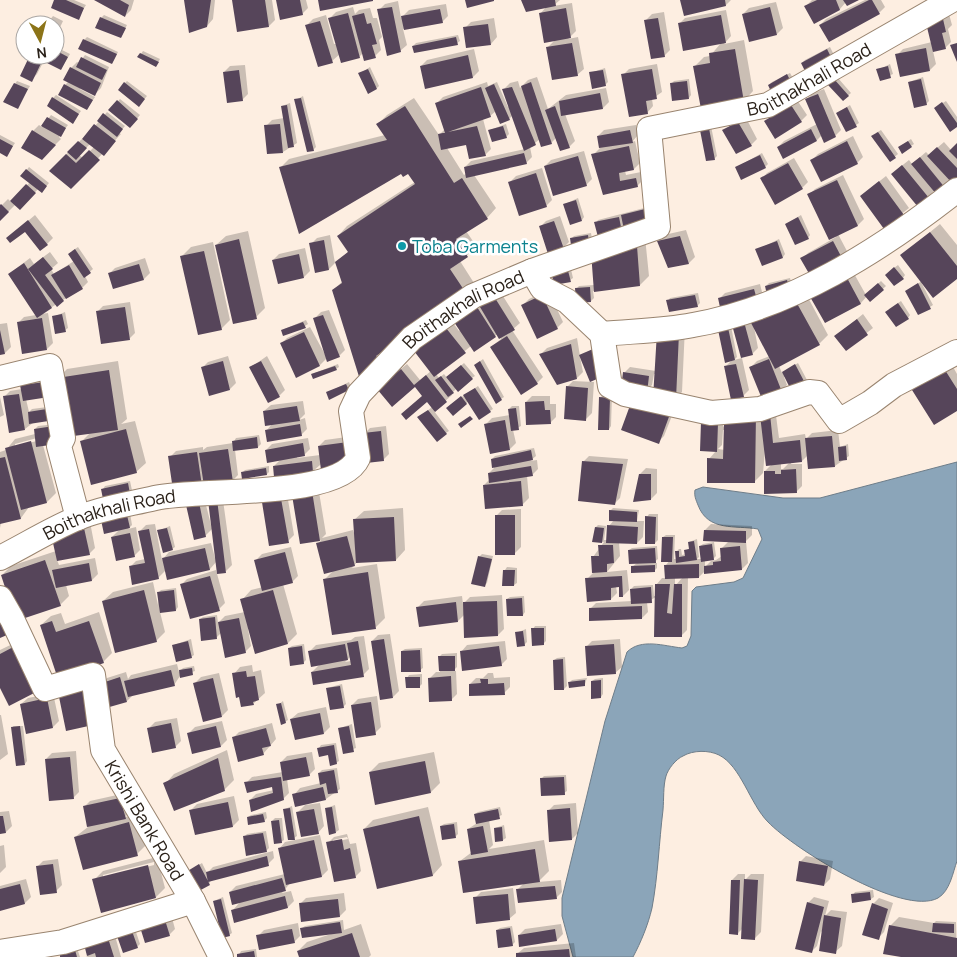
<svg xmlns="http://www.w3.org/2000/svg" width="957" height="957" viewBox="0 0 957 957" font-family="Manrope,sans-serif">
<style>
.water{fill:#8ba5b9;stroke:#6e7d89}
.shadow{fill:#0003;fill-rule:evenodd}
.building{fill:#56455a}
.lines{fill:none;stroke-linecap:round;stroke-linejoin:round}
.minor-casing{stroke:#99846f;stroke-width:26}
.minor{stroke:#fff;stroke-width:24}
.culture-dot{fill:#0f9aa8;stroke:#fff;stroke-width:2}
.labels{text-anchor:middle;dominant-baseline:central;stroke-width:5;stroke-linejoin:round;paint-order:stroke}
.street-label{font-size:18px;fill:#2a2119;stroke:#fff}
.culture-label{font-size:18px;fill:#0d838f;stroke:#fff;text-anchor:start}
</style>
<rect width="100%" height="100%" fill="#fdeee1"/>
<!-- water -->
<path class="water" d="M957 462V861C953 872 950 891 938 898 903 917 794 849 768 822 750 804 741 766 719 755 709 750 693 750 683 756 676 759 668 769 666 776 663 786 664 799 663 810 659 842 658 876 652 908 648 925 641 942 633 957H573L562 916V898L605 721 627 652C641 638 664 646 682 648L687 646 691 636 692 591 696 587 734 582 743 578 762 539 758 529C735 525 708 532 698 505 696 500 694 496 695 490L703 487 783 498H820Z"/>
<!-- shadow -->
<path class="shadow" d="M56 0H74L86 5 78 18Z
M96 0H134L131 10 125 16Z
M185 0H215L213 19 207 26Z
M234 0H272L275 20 269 26Z
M277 0H306L308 8 302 14Z
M522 0H560L553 6 572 3 576 31 568 39 578 37 584 69 577 75 547 48 556 39 540 14 547 6Z
M681 0H731L726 5Z
M812 0H856L846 2 840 9 815 22 806 6Z
M865 0H881L885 7 879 13 820 25 826 19Z
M398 1 401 18 409 10 446 4 448 16 442 22 403 29 407 45 400 51 379 10 385 4Z
M776 2 783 28 777 34 743 14 749 8Z
M353 7 355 14 359 10 370 8 373 18H377L382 37 379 40 381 50 375 56 363 53 359 57 340 54 332 61 307 25 313 19 326 15 334 44H337L330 18 336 12Z
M726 10 731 36 724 44 744 40 753 91 744 101 695 66 704 57 710 56 721 43 679 24 685 18Z
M664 12 670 50 664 56 646 20 652 14Z
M949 14 952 25 948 29 951 42 945 48 933 51 936 64 930 70 897 55 903 49 932 42 928 24Z
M104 15 127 25 121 37 101 18Z
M53 16 63 21 55 38V25H46Z
M494 18 497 37 491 44 465 28 471 22Z
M458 35 460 41 457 43 413 46 416 43Z
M87 37 118 52 114 60 112 63 84 40Z
M830 47 834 55 802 63 805 60Z
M58 48 70 54 61 69 53 55Z
M474 49 479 71 473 77 426 88 421 66 427 60Z
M143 51 160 59 156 66 139 57Z
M31 55H47L37 74 31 80Z
M85 55 109 67 101 88 95 94 81 87 80 89 95 97 87 109 65 85 69 81 71 68 77 62 79 63Z
M657 64 662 92 652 99 653 106 647 113 623 75 629 69Z
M890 64 893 74 881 79 878 70Z
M245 65 248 94 242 100 224 72 230 66Z
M370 67 379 86 377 88 359 74Z
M605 68 608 82 605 85 590 73Z
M790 73 795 82 769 85 772 82Z
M537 77 548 109 566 95 606 88 609 102 603 108 565 114 575 141 569 147 556 138 551 143 540 139 530 147 532 157 526 163 474 175 496 208 487 218 466 231 477 247 460 261 474 283 392 353 362 381 333 290 343 281 337 262 349 251 338 236 347 226 415 182 409 172 280 168 289 159 385 135 378 124 387 115 414 98 439 135 445 129 437 103 443 97 487 82 488 86 497 82 508 107 510 106 504 89 510 83 518 81 520 88 528 80ZM496 111 509 119 513 115 525 149 471 161 465 167 467 173 464 175 447 148 467 144 485 155 491 149 483 119 490 116Z
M923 77 929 101 926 104 909 82Z
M838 78 851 93 843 100 830 85Z
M689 79 691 95 689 98 671 84 674 81Z
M17 81 30 86 17 108 15 84Z
M127 81 147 96 141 103 125 83Z
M824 89 841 130 835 136 822 135 817 140 778 147 784 141 817 124 806 100 812 94Z
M56 95 81 111 75 119 53 98Z
M303 96 316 147 313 150 296 100Z
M120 99 140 115 130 127 110 110Z
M797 100 807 115 801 121H766Z
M946 101 957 117V126L938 106Z
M290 103 297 143 283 152 266 126 272 120 284 118 282 106Z
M850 105 859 123 847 131 837 113Z
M107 112 125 126 119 133 121 134 71 187 51 171 71 149 82 139 83 140ZM90 144 94 147 83 158 79 155Z
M51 115 68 125 59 137 61 139 42 158 33 131 39 125 42 127Z
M745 116 757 139 751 145 724 130Z
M710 121 717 156 714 159 701 125Z
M506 124 509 134 506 137 490 130Z
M636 125 638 135 632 142 635 141 640 163 634 169 625 171 626 175 641 172 643 180 637 186 603 193 593 155 600 148 598 136 604 130Z
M881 130 898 154 891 160 876 133Z
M0 135 15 143 7 155 0 151Z
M853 136 863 157 857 163 812 160 818 154Z
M911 139 914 144 902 152 899 147Z
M944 142 951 150 957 144V179L945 188 935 190 928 197 899 168 909 160 912 164 926 152 929 155Z
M584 151 592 179 586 185 545 166 551 160Z
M762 153 768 164 765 167H737Z
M794 158 808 182 802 188 762 179 767 173Z
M29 167 49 183 44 189H38L20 209 16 204 0 220V207L8 199 11 202 30 182 22 176Z
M542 168 552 200 546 206 510 182 516 176Z
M843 175 864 219 858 225 838 234 848 253 842 259H802L808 253 836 237 809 195 815 189Z
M886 176 909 208 885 227 861 196Z
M578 198 584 217 582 220 565 204Z
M648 207 622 231 596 223 598 220Z
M35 215 53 238 41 250 25 230 8 238Z
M801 215 810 235 808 238 786 224Z
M560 216 569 242 563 248 540 227 546 221Z
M940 224 957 245V278L921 282 933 305 919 314 906 291 922 281 902 255Z
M686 230 695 257 689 263 669 267 658 241 664 235Z
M248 231 265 308 256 317 216 245 226 236Z
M591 233 592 239 589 241 572 238 574 236Z
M330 235 335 263 329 269 316 271 311 244 317 238Z
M645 237 649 276 640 285 593 291 594 298 591 301 576 289 579 286 594 285Z
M779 239 785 254 783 257 757 250Z
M213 242 230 320 221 329 182 256 191 247Z
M78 247 93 269 85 276 88 282 82 288 41 314 48 313 53 343 47 349 18 323 24 317 36 315 9 274 30 258 34 264 50 252 58 263 51 269 54 274 74 261 72 251Z
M305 248 310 271 304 277 273 260 279 254Z
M145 258 150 273 144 279 113 288 109 274 115 268Z
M570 265 573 278 570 280 552 272Z
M898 265 905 275 903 278 889 272Z
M852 270 866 295 881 281 886 286 871 300 867 296 861 303 825 322 811 295Z
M790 278 792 286H766L769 283Z
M760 284 763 296 719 299 725 293Z
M548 290 563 322 557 328 523 305 529 299Z
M804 290 828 335 819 344 779 366 782 373 798 363 807 380 804 382 786 377H784L787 385 781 391 751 367 757 361 770 356 754 327 758 348 752 354 733 321Z
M501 293 520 323 512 330 543 377 537 383 491 347 501 339 498 334 474 350 471 346 436 374 439 378 444 374 447 378 464 363 475 376 457 388 451 394 452 395 434 411 449 431 446 433 422 415 432 407 415 386 384 383 407 364 420 380 431 371 416 352 453 323 459 331 460 330 456 322 483 302 484 304Z
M698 293 700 303 697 306 668 301 670 298Z
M901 301 910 315 908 318 889 309Z
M130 302 135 333 129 339 97 312 103 306Z
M329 310 345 350 339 356 327 358 320 365 281 344 287 338 310 327 327 358 315 318 321 312Z
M65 312 68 328 65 330 53 317Z
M863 314 873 328 846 349 836 336Z
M306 320 308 324 305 326 282 330Z
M730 321 737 357 734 360 742 358 749 390 743 396 725 367 732 360 718 326Z
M7 323 11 347 5 353 0 354V324Z
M685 327 682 392 676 398 656 374H654L652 385 646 391 624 373 630 367 656 371Z
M577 338 580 356 596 348 580 357 583 372 577 378 541 354 547 348Z
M228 356 236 383 230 389 202 368 208 362Z
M267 356 285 390 279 396 251 367Z
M483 359 504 397 501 399 475 365Z
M118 361 127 419 121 424 135 421 146 463 136 472 82 441 91 432 58 378 67 369Z
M338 364 339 367 336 369 312 374Z
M952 365 957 374V409L914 390Z
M49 380 26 399 29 412 32 409 55 406 25 429 4 397 10 391 22 389 24 383Z
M573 381 594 382 592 413 586 419 567 387Z
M349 382 351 387 349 389 327 393Z
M478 386 493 409 490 411 469 401 453 414 450 405Z
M639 394 675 408 664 436 658 442Z
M603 395H612L611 426 609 429 600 398Z
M532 396H550V404H556V417L550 423 526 402Z
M0 397 4 415 0 417Z
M303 401 305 414 299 420 305 418 307 429 301 435 266 431 273 423 264 411 271 405Z
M512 406H519L521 426 513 430 516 443 510 449 486 424 492 418 510 415 509 409Z
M775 408 779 438 805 434 806 439 812 433 838 430 840 447 848 444 849 456 835 466 808 455 802 461 791 462V464H802V486L796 492 765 471 772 464 765 450 763 473 754 482 709 459 716 451 703 422 723 417V427L734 415ZM723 430H725V450L718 449 722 445ZM790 462 783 469H781V463Z
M56 424 43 445 56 493 47 502 29 507 21 518 1 523 0 528V452L6 450 15 439 35 434V429L38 426ZM37 438V441L15 446V444Z
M386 426 389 454 383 460 364 434 370 428Z
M259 435 261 444 258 447 235 450 238 475 232 481 201 484 170 457 176 451 203 447V450L207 447 233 443 236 438Z
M354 436 313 471 274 466 281 459 266 450 272 444 308 438 310 449 304 455 297 456V458L320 455 319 446 325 440Z
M534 448 536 456 530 461 537 460 538 469 532 475 527 476 529 498 523 504 486 507 484 485 490 479 489 473 494 468 492 459 495 456Z
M589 456 628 459 620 498 614 504 583 462Z
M269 466V472L267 474 242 473 245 470Z
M646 468 657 469V493L651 499 640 474Z
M130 481 133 495 103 489 105 486Z
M318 486 326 534 322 538 353 530 355 536 354 520 364 511 403 508 405 550 396 560 357 562 352 568 377 564 385 618 376 627 325 579 334 570 318 544 321 540 301 543 293 495Z
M286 488 294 535 288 541 262 497Z
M222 493 232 565 226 571 217 561 210 569 166 570 158 578 130 567 136 561 145 559 140 531 146 525 155 524 162 560 169 552 211 543 215 558H217L209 500Z
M204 497 212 529 205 536 188 505Z
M613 508 639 510 637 521H644L643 537 637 543 619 542 620 556 607 572 627 570 629 590 623 596 620 586H616L617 593 611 599 587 579 593 573V557L604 542 594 541 596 527 598 525 606 526 604 540H608L609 526 614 520 610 511Z
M521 509V547L515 553 496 516 502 510Z
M130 513 132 525 128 529 136 527 140 550 134 556 112 537 120 529 105 532Z
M649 514H658V540L655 543 647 517Z
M90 522 95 548 89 554 57 560 59 565 95 558 98 574 92 580 66 585 69 596 60 605 2 575 11 566 56 551Z
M711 524 752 526V535L746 541 748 563 742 569 705 571 699 577H688L687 630 681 636 656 597 647 602 648 612 642 618 590 609 596 603 632 601 631 589 634 586 653 585 654 596H656V585L662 578H666V565L670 560 663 537 666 535H675L674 559H677L676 552 679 549H681L682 555 686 554 685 551 690 548 689 542 697 539 699 557 697 559H702L700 546 703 544 714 542 716 556 711 561 716 560 722 556 721 549 729 541 705 530ZM713 559 705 567V560ZM675 578H682L675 586Z
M170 526 175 547 172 549 158 531Z
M657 546 658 559 653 563H657V568L654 571 632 567 637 563 629 550 632 548Z
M291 547 298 576 292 582 283 584 297 634 288 643 248 629 251 646 245 652 221 633 217 637 203 639 200 619 203 617 217 615 218 623 225 616 245 612 242 600 251 590 263 587 256 560 262 554Z
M482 554 493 556 487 583 484 586 479 557Z
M507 567 517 568V583L514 585 505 570Z
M216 570 225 603 219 609 181 585 187 579Z
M153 582 158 605 159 592 161 590 176 588 178 607 176 610 160 612 165 632 156 641 103 601 113 592Z
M502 595 504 629 498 635 465 614 458 621 418 607 424 601 462 596 463 604 470 597Z
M524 596 525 612 523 615 507 599 510 597Z
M99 612 112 653 103 662 41 625 51 616 61 613 65 624Z
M535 626H546V641L543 644 533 629Z
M526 629 527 642 524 645 516 633Z
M390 634 399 691 393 697 372 641 378 635Z
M364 636 369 669 363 675 312 672 320 664 310 651 316 645 351 640 355 637ZM351 656V661L345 662Z
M27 637 0 685V650Z
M191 639 194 655 191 657 174 645Z
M620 639 622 667 615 673 586 647 592 641Z
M505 641 507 659 501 665 461 652 467 645Z
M304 644 306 660 303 663 289 648 292 646Z
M422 648 423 668 420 670 402 651 405 649Z
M457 653V667L453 671H456L457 694 451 700 430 678 436 672H440L439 657 442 654Z
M565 657 567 686 564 689 554 660 557 658Z
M177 664 179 672 183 668 194 666 195 671 180 676 174 685 133 695 127 701 101 685 107 678 126 672 128 679 131 675Z
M252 665 253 672 261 670 265 693 253 704 234 674 240 667Z
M219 673 228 710 222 716 195 683 201 677Z
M488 673H493L494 678 510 677V687L504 693 470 684 476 678H483Z
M422 674V684L420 686 407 678 409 675Z
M587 678 585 684 569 683 572 680Z
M603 678V694L601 697 592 681 595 679Z
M342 684 346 704 343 707 327 688Z
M53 693 59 721 53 727 27 732 21 704 28 698Z
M377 696 381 727 375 733 352 705 358 699Z
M283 701 288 720 285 722 278 705Z
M326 707 330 727 324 733 291 719 298 713Z
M1 715 8 754 0 760V715Z
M177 718 181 741 175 747 149 728 155 722Z
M222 721 227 740 221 746 189 733 195 727Z
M272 723 276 739 263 754 233 738 239 732Z
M352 724 356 748 344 752 340 728Z
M13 726H23L27 761 25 764Z
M336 743 339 761 336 763 329 754 319 748 321 745Z
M227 750 234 780 224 790 165 784 174 774Z
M76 751 79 792 73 798 46 759 52 753Z
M312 752 315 769 309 775 287 779 289 793 283 799 250 800 256 794 274 790 273 786 246 783 252 777 283 772 281 762 287 756Z
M434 752 440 783 431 792 370 772 379 763Z
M337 768 340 789 326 799 294 795 300 788 321 783 319 773 322 770Z
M566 775 567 791 564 793 541 779 544 776Z
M126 793 131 811 125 817 138 814 146 845 137 854 75 837 88 827 84 807 90 801Z
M234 796 239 820 233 826 191 810 197 804Z
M320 803 324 826 318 833 298 812 305 805Z
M576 803 578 833 572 839 548 811 554 805Z
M335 805 339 830 336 832 326 808Z
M292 806 297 836 294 838 285 809Z
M428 807 442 865 433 875 378 888 364 829 373 820Z
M500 807 502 815 489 820 493 845 489 849 544 840 549 871 538 882 561 880 562 892 556 898 517 890 524 883 460 861 472 852 468 829 477 823 475 814 478 812Z
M9 811 12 826 6 832 0 833V812Z
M266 812 267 818 264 821 248 817 251 815Z
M275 818H282L284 840 281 842 272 821Z
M457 822 458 834 456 836 441 826 444 824Z
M504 825 506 838 503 840 495 828Z
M266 831 269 848 265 852 244 837 247 834Z
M347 834 350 844 356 843 361 871 355 877 328 843 334 837ZM347 837 348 839 333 842V840Z
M320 835 328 870 322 876 291 882 282 893 291 891 294 901 288 907 235 921 232 911 241 901 230 892 236 886 285 874 279 849 285 842Z
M4 845 6 867 0 873V846Z
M273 851 274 858 268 864 211 880 209 884 187 872 202 863 207 873 213 867Z
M806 856 833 861 830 879 824 885 800 862Z
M157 857 165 888 156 897 102 911 94 880 103 871ZM154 862V865L103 878V875Z
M58 859 62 885 56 891 37 867 43 861Z
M738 874H745V880L751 874H764L761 932 755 938 743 928 737 934 732 880Z
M26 879 31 897 25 903 0 910V886Z
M513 888 516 913 509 919 475 898 481 892Z
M873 890 874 897 871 899 853 895 855 892Z
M344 893 346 910 340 916 300 904 306 898Z
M223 897 232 933 229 935 214 901Z
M814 897 829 901 825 916 831 910 847 912 842 946 835 952 821 931 817 946 811 952 808 903Z
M879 898 893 903 884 932 878 938 873 904Z
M171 914 175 929 169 935 146 942Z
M899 917 934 923 936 921 956 922 957 957H908L890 926Z
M343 920 344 930 361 924 371 955 369 957H300L298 951 307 942 331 934 302 928 305 926Z
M298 923 300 936 294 942 258 936 264 930Z
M561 924 563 934 557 940 520 945 519 935 525 929Z
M512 926 515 942 512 945 497 930 500 928Z
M135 929 140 944 137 947 118 936Z
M114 932 121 957H86L88 956 85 945Z
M574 943 576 957H518L517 954 524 948Z
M77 948 80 957H62Z
M256 949 257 957H238L241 951Z"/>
<!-- building -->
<path class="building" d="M54 0H66L84 8 79 20 51 8Z
M94 0H120L129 5 125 17Z
M184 0H211L207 27 189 33Z
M232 0H265L269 27 237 32Z
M276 0H300L303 15 280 20Z
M318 0H373V1L320 11Z
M465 0H494V1L467 8Z
M521 0H555L556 6 526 12Z
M680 0H725L726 6 684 16Z
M817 0H836L840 10 814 24 804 6Z
M843 0H859L847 6Z
M869 0H872L880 14 829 42 819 25Z
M392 7 401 52 387 56 377 9Z
M770 7 777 35 749 42 742 14Z
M566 8 571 38 544 43 539 13Z
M440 9 443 23 404 30 401 16Z
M348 13 360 58 341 63 328 18Z
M364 13 367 24 371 23 377 44 372 45 376 58 364 61 352 16Z
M721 15 726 43 683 51 678 23Z
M100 17 126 28 121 38 95 28Z
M658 18 665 57 651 59 644 20Z
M943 19 946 32 942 33 946 49 933 52 926 23Z
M320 21 333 63 318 67 305 25Z
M488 24 491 45 466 48 463 27Z
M456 37 458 45 414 53 412 46Z
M83 39 117 54 112 64 78 49Z
M572 43 578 76 552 80 546 47Z
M957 43V62L950 45Z
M926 48 930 71 900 77 895 54Z
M735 49 744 102 701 109 693 66 710 63 709 53Z
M827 49 832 59 806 73 801 63Z
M55 50 68 57 61 70 47 63 51 55H55Z
M140 53 159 62 156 67 137 57Z
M30 55H45L32 82 20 76Z
M468 55 473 78 425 89 420 66Z
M81 57 107 70 102 80 76 67Z
M888 66 891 78 880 81 876 69Z
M70 67 101 83 95 96 63 80Z
M368 69 377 89 368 94 358 73Z
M652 69 657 99 646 101 648 114 629 117 621 74Z
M239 70 243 101 227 103 223 72Z
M603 70 606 86 592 89 589 72Z
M787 74 793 86 773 96 768 85Z
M834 79 849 96 843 101 828 85Z
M921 79 927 105 914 108 908 82Z
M687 81 689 99 672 101 670 83Z
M124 82 145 99 139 107 118 90Z
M531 82 552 144 541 147 521 86Z
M14 83 28 89 18 109 3 102Z
M64 84 93 100 87 110 58 95Z
M494 84 510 120 500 124 485 88Z
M481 87 491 117 445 133 435 103Z
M512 87 536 145 524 151 502 89Z
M600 93 603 109 561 116 559 101Z
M818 94 836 137 824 143 805 99Z
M52 97 79 114 73 124 47 106Z
M301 98 314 151 307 152 294 99Z
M117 100 138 119 130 128 108 110Z
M942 102 957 123V127L950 132 934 108Z
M287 105 294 147 288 148 281 106Z
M791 105 802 122 775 139 764 121Z
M405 106 454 183 462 178 488 219 456 239 468 257 450 269 466 293 376 356 383 363 361 383 332 290 342 283 335 262 348 252 337 236 415 184 408 174 403 177 401 174 299 234 279 167 387 140 376 124Z
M555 106 570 148 560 151 545 110Z
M847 107 857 127 846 132 836 113Z
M103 113 123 129 117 137 97 121Z
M47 117 66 128 61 137 41 126Z
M738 122 752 146 736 154 722 130Z
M708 123 715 160 706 161 699 125Z
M94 124 116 141 104 156 82 139Z
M280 124 283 153 267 154 264 125Z
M477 126 486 156 469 159 466 145 441 150 438 134Z
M503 126 507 138 492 142 488 130Z
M811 129 817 141 783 159 777 147Z
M32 130 56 145 42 160 21 148Z
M630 130 633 143 599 148 597 136Z
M878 132 896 158 890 162 871 136Z
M0 139 13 146 7 157 0 153Z
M78 141 87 148 76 160 67 152Z
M847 141 858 164 821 182 810 160Z
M908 141 912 147 902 154 898 147Z
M957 143V159L949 151Z
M629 146 634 170 619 173 620 181 636 178 638 187 603 195 591 154Z
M937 147 957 168V180L953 184 927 156Z
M89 150 100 160 71 189 49 171 66 154 76 163Z
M524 153 527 164 466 178 464 167Z
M760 155 766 168 741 180 735 167Z
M578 156 587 186 553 196 544 166Z
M920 157 946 189 937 195 911 164Z
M788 163 803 189 775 205 760 178Z
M902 165 929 198 918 207 891 174Z
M26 169 47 186 42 193 20 176Z
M536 173 547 207 519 216 508 182Z
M837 180 858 226 829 240 807 194Z
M879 181 904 215 884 229 860 196Z
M26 184 36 193 20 210 10 201Z
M576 200 582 221 570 225 563 204Z
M1 204 9 212 0 221V205Z
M645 209 649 225 624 230 621 215Z
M619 217 622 232 598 237 594 222Z
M798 217 809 239 795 245 785 224Z
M28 220 48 245 40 251 25 232 10 243 6 238Z
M554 221 564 249 548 254 539 226Z
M930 232 957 266V279L933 298 900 255Z
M588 235 589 242 571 245 570 238Z
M680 236 689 264 668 268 657 241Z
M239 239 257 319 233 324 215 245Z
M324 240 329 270 315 273 309 243Z
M777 241 783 258 762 266 755 249Z
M833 241 843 260 811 277 800 258Z
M637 246 640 286 594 292 591 252Z
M75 249 91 273 84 278 68 254Z
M204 251 222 330 198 335 180 256Z
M299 254 304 278 278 284 272 260Z
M43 257 53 269 45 275 64 301 57 307 28 269Z
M24 263 52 308 37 318 8 274Z
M139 264 144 280 113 289 108 273Z
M69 265 83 289 66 299 51 275Z
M567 267 571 282 554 285 551 271Z
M894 267 904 279 894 286 885 275Z
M846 276 861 304 825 323 809 295Z
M787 280 790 289 767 295 765 286Z
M878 283 884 290 870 302 864 295Z
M918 283 931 309 918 315 905 291Z
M590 287 591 302 576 303 575 288Z
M754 289 758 303 721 312 718 298Z
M542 295 558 329 537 339 521 305Z
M695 295 698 307 669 312 666 300Z
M495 298 515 330 499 339 480 307Z
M794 298 820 345 775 369 750 321Z
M898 303 909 319 896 327 885 312Z
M125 307 130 340 101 344 96 311Z
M477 307 496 337 474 352 454 322Z
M62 314 66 332 55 334 52 316Z
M323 315 340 357 327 362 313 318Z
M42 318 47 350 22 354 17 322Z
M743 318 753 355 741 358 731 321Z
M857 319 868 335 846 351 834 336Z
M303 322 306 328 283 336 281 330Z
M727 323 735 360 725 363 717 325Z
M446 328 466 353 434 377 414 351Z
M0 330 5 354 0 355Z
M304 332 320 366 296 378 280 343Z
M657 332 679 333 676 399 653 398Z
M507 336 538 384 521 395 490 347Z
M571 344 577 379 557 385 539 354Z
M593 349 604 376 590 382 579 355Z
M769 359 782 392 762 399 749 367Z
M223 361 230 390 209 396 201 367Z
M261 361 280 397 268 403 249 367Z
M480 361 502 400 496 404 474 365Z
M736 364 744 397 731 400 724 366Z
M795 364 805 383 791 390 782 372Z
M461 365 473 379 458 392 446 377Z
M335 366 337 370 313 379 311 374Z
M401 369 414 385 426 375 447 402 435 412 427 402 406 420 401 414 422 396 415 387 392 407 377 389Z
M109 370 118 430 66 437 57 378Z
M945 370 957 389V411L934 425 912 390Z
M623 372 649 376 647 393 621 389Z
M441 376 454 393 448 397 435 380Z
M46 382 49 397 23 401 20 385Z
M346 384 349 390 329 400 326 392Z
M566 386 588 388 586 421 564 419Z
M475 388 491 412 479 420 463 395Z
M19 394 25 430 9 433 3 396Z
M461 396 467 404 453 416 446 408Z
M599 397 610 398 609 430H598Z
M632 400 670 414 659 444 621 430Z
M544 401 545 410H550L551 424 526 425 525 402Z
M297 406 300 421 265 426 263 411Z
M53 408 55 420 29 424 28 412Z
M516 408 519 430 511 431 508 409Z
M428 410 447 434 437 442 417 417Z
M734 413H756L755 483H707V458L723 459 724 424H734Z
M770 414 773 443 800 440 802 462 766 466 760 415Z
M470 416 473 419 461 428 458 424Z
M505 420 510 450 490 454 484 424Z
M701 422 718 423 717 452 700 451Z
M300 424 302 436 267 442 265 430Z
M54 426 57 444 36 447 34 429Z
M126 429 137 473 91 485 80 441Z
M381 431 384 461 366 463 363 433Z
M832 436 835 467 808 469 805 438Z
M257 437 258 448 233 451 232 441Z
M31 441 47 503 21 510 5 448Z
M348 442 351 466 321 470 318 446Z
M303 443 305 456 267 463 265 450Z
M846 446 847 460 839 461 838 447Z
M228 449 233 482 204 486 199 453Z
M531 450 533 460 492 468 491 459Z
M197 452 202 486 173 490 168 456Z
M5 457 21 519 0 524V458Z
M312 461 313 472 274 477 273 466Z
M582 461 623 464 615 505 578 501Z
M531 466 533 476 489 483 488 473Z
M266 468 267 475 242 479 241 472Z
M796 469 797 493 764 494V471H775V474H781V470Z
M639 474H651V500L633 502Z
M521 481 523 506 485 509 483 485Z
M128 483 131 499 104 504 101 489Z
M312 491 320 541 300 544 292 495Z
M280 493 289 543 269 546 261 496Z
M217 499 226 573 217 574 208 500Z
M199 502 206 537 194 540 186 505Z
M609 510 637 512V522L609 521Z
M127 515 130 528 104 534 101 520Z
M495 515H515V555H495Z
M645 516 656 517 655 544H645Z
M394 517 396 561 356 563 353 519Z
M607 525 638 527 637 544 606 543Z
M595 527 604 528 602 543 592 542Z
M84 528 90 555 57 561 51 534Z
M167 528 173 550 163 553 157 530Z
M149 529 159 579 132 585 129 566 145 563 138 531Z
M704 530 746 531V543L703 541Z
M130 533 135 557 116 561 111 537Z
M347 536 355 566 324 574 316 543Z
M662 537H673L672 562H661Z
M694 541 697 560 676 563 675 551H679V557L685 556 684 550 689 549 688 542Z
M712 544 714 560 701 562 699 546Z
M598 545H613L614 563 607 564V572L592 573 591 556H599Z
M740 546 742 570 704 574V566L713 565V562L721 561 720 548Z
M205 548 210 570 167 580 162 558Z
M655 548 656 563 629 564 628 550Z
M285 552 293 583 262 591 254 560Z
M478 556 492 559 485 587 471 584Z
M45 560 61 606 16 621 1 575Z
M89 563 92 581 56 588 52 570Z
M699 564V578L665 579 664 565Z
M655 565V572L631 573V566Z
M503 570H515L514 586H502Z
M368 572 376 629 332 635 323 579Z
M210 576 220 611 190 619 180 584Z
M622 576 623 597H619V587L611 588V600L587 602 585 578Z
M655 584H670L667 613 672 614 674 584H682V637H654Z
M651 587 652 603 631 604 630 589Z
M144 590 157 642 115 653 102 601Z
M174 590 176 611 160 613 157 592Z
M273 590 288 644 255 654 240 599Z
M522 598 523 616H507L506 599Z
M497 601 498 636 464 638 463 602Z
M456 602 458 622 419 627 416 607Z
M642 606V619L589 621V608Z
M215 617 217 639 201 641 199 619Z
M239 618 246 653 225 658 218 622Z
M0 621 7 635 0 638Z
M52 621 56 632 89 621 104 663 58 679 40 625Z
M531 628H544V645L532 646Z
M523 631 525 646 517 647 515 632Z
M384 639 393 698 380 700 371 641Z
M188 641 192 658 176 662 172 645Z
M358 641 364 677 313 685 311 672 351 665 347 643Z
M345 644 348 660 311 667 308 651Z
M614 644 616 674 587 676 585 646Z
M17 645 40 690 9 706 0 688V654Z
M302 646 304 664 290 666 288 648Z
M499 646 502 666 462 671 460 651Z
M420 650 421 672H401V651Z
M438 656H455V671H439Z
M563 659 564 690H554L553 660Z
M192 668 193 675 180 678 179 670Z
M171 670 175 686 128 697 124 681Z
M246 671 247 677 255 676 259 700 253 702 254 705 241 707 239 697 236 698 232 673Z
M451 676 452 701 429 702 428 678Z
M120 677 127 702 106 708 99 684Z
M405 677H420V688H406Z
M213 678 222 717 203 722 193 683Z
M480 679H488V684L504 683 505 695 469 696V684L481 683Z
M585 680V686L569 688 568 682Z
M601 680V698L591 699V681Z
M84 686 93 725 66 731 58 692Z
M340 686 344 708 330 710 326 688Z
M47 698 53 728 26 734 20 704Z
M371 702 376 735 356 738 351 705Z
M281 703 286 723 281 725 276 704Z
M320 713 324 734 295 740 290 719Z
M171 723 176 748 152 753 147 728Z
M20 726 25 765 16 766 11 727Z
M216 726 221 747 192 754 187 733Z
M349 726 354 752 343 754 338 728Z
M266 728 271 746 262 748 264 755 238 762 232 737Z
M334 745 337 764 330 766 328 755 319 757 317 748Z
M70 757 74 799 49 801 45 759Z
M306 757 310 776 283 781 280 762Z
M218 758 225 791 174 811 163 783Z
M425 761 431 793 375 805 369 772Z
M334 770 338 793 328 794 326 783 320 785 318 773Z
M281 777 284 800 251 812 249 800 273 793 272 787 247 793 244 782Z
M564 777 565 795 541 796 540 778Z
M323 787 326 800 295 807 292 794Z
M120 798 126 819 87 827 83 806Z
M228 802 233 827 195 835 189 810Z
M332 807 336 833 329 835 325 808Z
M290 808 295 840H288L283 809Z
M570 808 572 840 549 842 547 810Z
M314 809 319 834 301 837 296 812Z
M498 809 500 819 476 824 474 814Z
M263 814 265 822 248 825 247 817Z
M0 816H3L6 833 0 834Z
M419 816 433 876 377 889 363 829Z
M279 820 282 843 274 844 271 821Z
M129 822 138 856 83 870 74 837Z
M454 824 456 838 442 840 440 826Z
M483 826 488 852 471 855 467 829Z
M502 827 503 841 495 842 494 828Z
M263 833 267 852 246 856 243 836Z
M342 839 344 850 350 848 356 878 334 882 326 842Z
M314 840 322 877 286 885 278 848Z
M535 849 540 882 463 893 458 861Z
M267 856 269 866 208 882 206 872Z
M799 861 828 866 824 886 796 881Z
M53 864 57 893 40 895 36 866Z
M199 864 210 885 197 892 186 872Z
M148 865 156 898 101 913 92 879Z
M282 878 286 891 232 905 229 892Z
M744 879 758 880 755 940 741 939Z
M731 880H740L738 935 729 934Z
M20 884 25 904 0 911V889Z
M555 886 557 899 518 903 516 889Z
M870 892 871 900 852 903 851 894Z
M508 894 510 920 476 924 473 897Z
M285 896 288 908 234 923 231 910Z
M221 899 230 936 222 938 213 901Z
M338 899 340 917 301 922 299 903Z
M807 902 824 907 812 953 795 949Z
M872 903 888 909 879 940 862 935Z
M824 915 841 918 836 954 819 951Z
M165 920 170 936 145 943 140 927Z
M340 922 342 933 302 938 300 928Z
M933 923 954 924V933L932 932Z
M889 925 957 938V957H901L883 954Z
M510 928 513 946 498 948 496 930Z
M292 929 295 943 259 950 256 935Z
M555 929 557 941 519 947 518 935Z
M132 931 138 948 123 953 117 936Z
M352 933 360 957H299L297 951Z
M108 938 114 957H96L95 953 87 956 84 944Z
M569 949 570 957H516V953Z
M75 950 77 957H60V954Z
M254 951 255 957H237V954Z"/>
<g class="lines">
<defs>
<g id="minor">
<path d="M532 271 542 288 567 301 602 334 610 386 625 394 711 413 760 409 809 392 818 393 839 421 870 403 894 385 957 352"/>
<path d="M602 334C632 331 663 331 693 325 790 308 881 250 957 190"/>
<path d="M0 378 50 366 63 438 59 446 78 518"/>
<path id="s1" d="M0 558C26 545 51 529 78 518 101 508 130 504 155 498 197 488 339 500 358 458L351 411 359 394 412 338 473 296 532 271 658 227 649 129 768 105 952 0"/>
<path id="s2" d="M0 598 12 619 45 689 93 675 103 750 193 901 221 957"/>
<path d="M0 952 63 942 193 901"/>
</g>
</defs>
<!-- minor casing -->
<use href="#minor" class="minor-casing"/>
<!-- minor -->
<use href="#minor" class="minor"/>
</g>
<!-- markers -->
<circle class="culture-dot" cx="402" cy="246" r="5"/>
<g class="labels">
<!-- street labels -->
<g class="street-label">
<text stroke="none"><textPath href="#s1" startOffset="1062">Boithakhali Road</textPath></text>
<text stroke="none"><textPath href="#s1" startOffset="582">Boithakhali Road</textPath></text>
<text stroke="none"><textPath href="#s1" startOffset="119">Boithakhali Road</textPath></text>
<text stroke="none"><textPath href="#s2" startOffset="309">Krishi Bank Road</textPath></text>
</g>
<!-- culture labels -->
<g class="culture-label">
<text x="412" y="246">Toba Garments</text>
</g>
</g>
<!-- north arrow -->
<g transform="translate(40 40) rotate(173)"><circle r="24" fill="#ffffff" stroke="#aaa6a3"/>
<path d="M0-4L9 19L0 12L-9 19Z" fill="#8c7418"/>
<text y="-8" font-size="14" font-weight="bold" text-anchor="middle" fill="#2a2119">N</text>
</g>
</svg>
